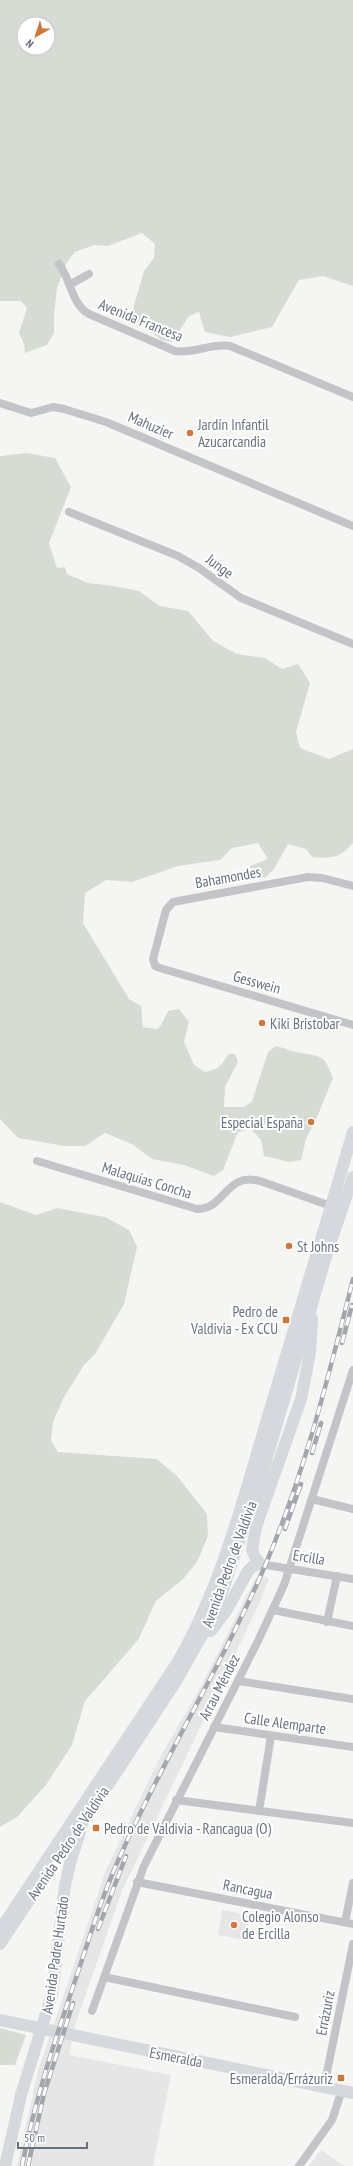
<svg xmlns="http://www.w3.org/2000/svg" width="353" height="2166" viewBox="0 0 353 2166" font-family="'PT Sans Narrow',sans-serif">
<style>
.built{fill:#e6e6e6}
.green{fill:#d6dcd4;fill-rule:evenodd}
.lines{fill:none;stroke-linecap:round;stroke-linejoin:round}
.minor{stroke:#c2c4c7;stroke-width:8}
.primary{stroke:#d5d8dc;stroke-width:12}
.rail-casing{stroke:#a3a6ac;stroke-width:4.5}
.rail{stroke:#fff;stroke-width:3;stroke-dasharray:9;stroke-linecap:butt}
.poi-dot{fill:#cf7839;stroke:#fff;stroke-width:1.5}
.labels{text-anchor:middle;dominant-baseline:central;stroke-width:4;stroke-linejoin:round;paint-order:stroke}
.street-label{font-size:15px;fill:#687180;stroke:#fff}
.poi-label{font-size:15px;fill:#687180;stroke:#fff;text-anchor:start}
</style>
<rect width="100%" height="100%" fill="#f5f6f3"/>
<!-- built -->
<path class="built" d="M263 1576 269 1579 259 1604 122 1891 76 2022 69 2055 171 2075 153 2166H17L38 2071 106 1870 158 1761 200 1688 255 1579Z
M222 1910 250 1915 245 1940 218 1935Z
M321 2150 344 2166H309Z"/>
<!-- green -->
<path class="green" d="M0 0H353V286L323 276 299 280 272 327 230 337 205 332 199 312 189 316 172 342 161 340 131 316 144 271 154 258 155 244 142 233 108 246 94 245 75 252 67 262 57 288 54 315V333L47 345 25 353 24 344 19 333 27 308 21 301H0ZM24 24H48V48H24Z
M27 453 55 458 71 487 49 543 57 568 65 567 67 574 88 583 113 586 139 591 160 606 188 611 213 641 237 654 265 658 282 669 298 664 310 683 296 732 300 748 329 759 353 749V843C339 858 332 859 312 857L306 849 288 844 274 869 265 878 251 875 250 866 268 859 258 843 232 848 220 860 178 866 132 882 106 880 85 893 83 923 129 999 141 1006 143 1027 157 1029 161 1025 168 1011 179 1009 189 1022 184 1042 194 1065 205 1072C218 1069 222 1066 228 1054H235L238 1062 225 1087 224 1107H244L252 1101 268 1052 276 1046C284 1048 293 1052 301 1053 323 1056 325 1057 333 1078L318 1115 306 1139 301 1160 289 1162 264 1156 261 1140 251 1129 238 1132 223 1170 214 1176 184 1165 152 1159 132 1144 105 1133 85 1146H65L18 1138 0 1119V456Z
M0 1202 36 1215 57 1208 105 1217 129 1230 137 1247 124 1304 95 1354 84 1365 63 1399 53 1422 51 1441 58 1452 157 1459 177 1476 207 1514 208 1536 197 1562 183 1579 156 1601 138 1640 85 1701 72 1745 46 1785 17 1817 0 1827Z
M0 2028 26 2035 15 2065H0Z"/>
<g class="lines">
<!-- minor -->
<path class="minor" d="M59 264C71 280 72 305 89 314L175 351C194 354 211 343 230 346L353 397
M71 284 89 274
M0 403 31 413 53 407 64 409 106 422 353 526
M69 512 178 556 199 568 241 598 353 644
M353 886 322 878 308 877 173 902 166 910 153 959 155 966 160 968 353 1025
M37 1161 197 1209C226 1209 225 1172 260 1181L331 1206
M312 1499 353 1509
M260 1564 353 1579
M273 1610 353 1626
M327 1622 337 1576
M238 1681 353 1699
M214 1727 353 1747
M176 1800 353 1823
M259 1811 271 1736
M137 1882 353 1924
M345 1922 353 1883
M104 1977 295 2017
M92 2011 144 1866 257 1643 284 1585 353 1370
M324 2087 353 1944
M299 2166 332 2120 342 2090"/>
<!-- primary -->
<path class="primary" d="M211 1631 226 1611 248 1571 253 1566 260 1564 255 1557 252 1550 256 1527 301 1399 310 1353 312 1319
M64 1848 89 1814 175 1683 209 1623 219 1601 263 1471 328 1250 353 1177
M0 1930 177 1663C221 1588 243 1500 268 1416 296 1322 325 1227 353 1132
M0 1944 34 1893
M0 2020 353 2093
M5 2166 21 2095 52 1994 65 1886 70 1863 80 1832"/>
<defs>
<path id="rail" d="M342 1343 352 1305
M312 1453 321 1423
M285 1529 301 1484
M98 1929 126 1856
M22 2166C35 2098 57 2034 79 1969 92 1930 104 1890 122 1852 164 1758 219 1670 261 1575 303 1480 328 1379 353 1279
M28 2166 44 2094 73 2003"/>
</defs>
<!-- rail casing -->
<use href="#rail" class="rail-casing"/>
<!-- rail -->
<use href="#rail" class="rail"/>
</g>
<!-- markers -->
<g class="poi-dot">
<circle cx="190" cy="433" r="4"/>
<circle cx="262" cy="1023" r="4"/>
<circle cx="311" cy="1122" r="4"/>
<circle cx="289" cy="1246" r="4"/>
<rect x="282" y="1316" width="8" height="8" rx="2"/>
<rect x="92" y="1824" width="8" height="8" rx="2"/>
<circle cx="234" cy="1925" r="4"/>
<rect x="337" y="2074" width="8" height="8" rx="2"/>
</g>
<g class="labels">
<!-- street labels -->
<g class="street-label">
<text transform="translate(141 320) rotate(22)">Avenida Francesa</text>
<text transform="translate(151 425) rotate(23)">Mahuzier</text>
<text transform="translate(220 566) rotate(37)">Junge</text>
<text transform="translate(228 877) rotate(-10)">Bahamondes</text>
<text transform="translate(257 982) rotate(16)">Gesswein</text>
<text transform="translate(147 1180) rotate(17)">Malaquías Concha</text>
<text transform="translate(309 1557) rotate(9)">Ercilla</text>
<text transform="translate(229 1564) rotate(-70)">Avenida Pedro de Valdivia</text>
<text transform="translate(219 1687) rotate(-63)">Arrau Méndez</text>
<text transform="translate(285 1723) rotate(8)">Calle Alemparte</text>
<text transform="translate(68 1843) rotate(-56)">Avenida Pedro de Valdivia</text>
<text transform="translate(248 1889) rotate(11)">Rancagua</text>
<text transform="translate(55 1955) rotate(-82)">Avenida Padre Hurtado</text>
<text transform="translate(325 2013) rotate(-79)">Errázuriz</text>
<text transform="translate(176 2057) rotate(11)">Esmeralda</text>
</g>
<!-- poi labels -->
<g class="poi-label">
<text x="198" y="424">Jardín Infantil<tspan x="198" dy="17">Azucarcandia</tspan></text>
<text x="270" y="1023">Kiki Bristobar</text>
<text x="303" y="1122" text-anchor="end">Especial España</text>
<text x="297" y="1246">St Johns</text>
<text x="278" y="1311" text-anchor="end">Pedro de<tspan x="278" dy="17">Valdivia - Ex CCU</tspan></text>
<text x="104" y="1828">Pedro de Valdivia - Rancagua (O)</text>
<text x="242" y="1916">Colegio Alonso<tspan x="242" dy="17">de Ercilla</tspan></text>
<text x="333" y="2078" text-anchor="end">Esmeralda/Errázuriz</text>
</g>
</g>
<!-- north arrow -->
<g transform="translate(36 36) rotate(219)"><circle r="19" fill="#ffffff" stroke="#c3c6cc"/>
<path d="M0-3L7 15L0 10L-7 15Z" fill="#cf7839"/>
<text y="-6" font-size="11" font-weight="bold" text-anchor="middle" fill="#687180">N</text>
</g>
<!-- scale -->
<path d="M18 2142v6h69v-6" fill="none" stroke="#687180" stroke-width="2"/>
<text x="24" y="2142" font-size="12" fill="#687180" stroke="#ffffff" stroke-width="3" paint-order="stroke">50 m</text>
</svg>
